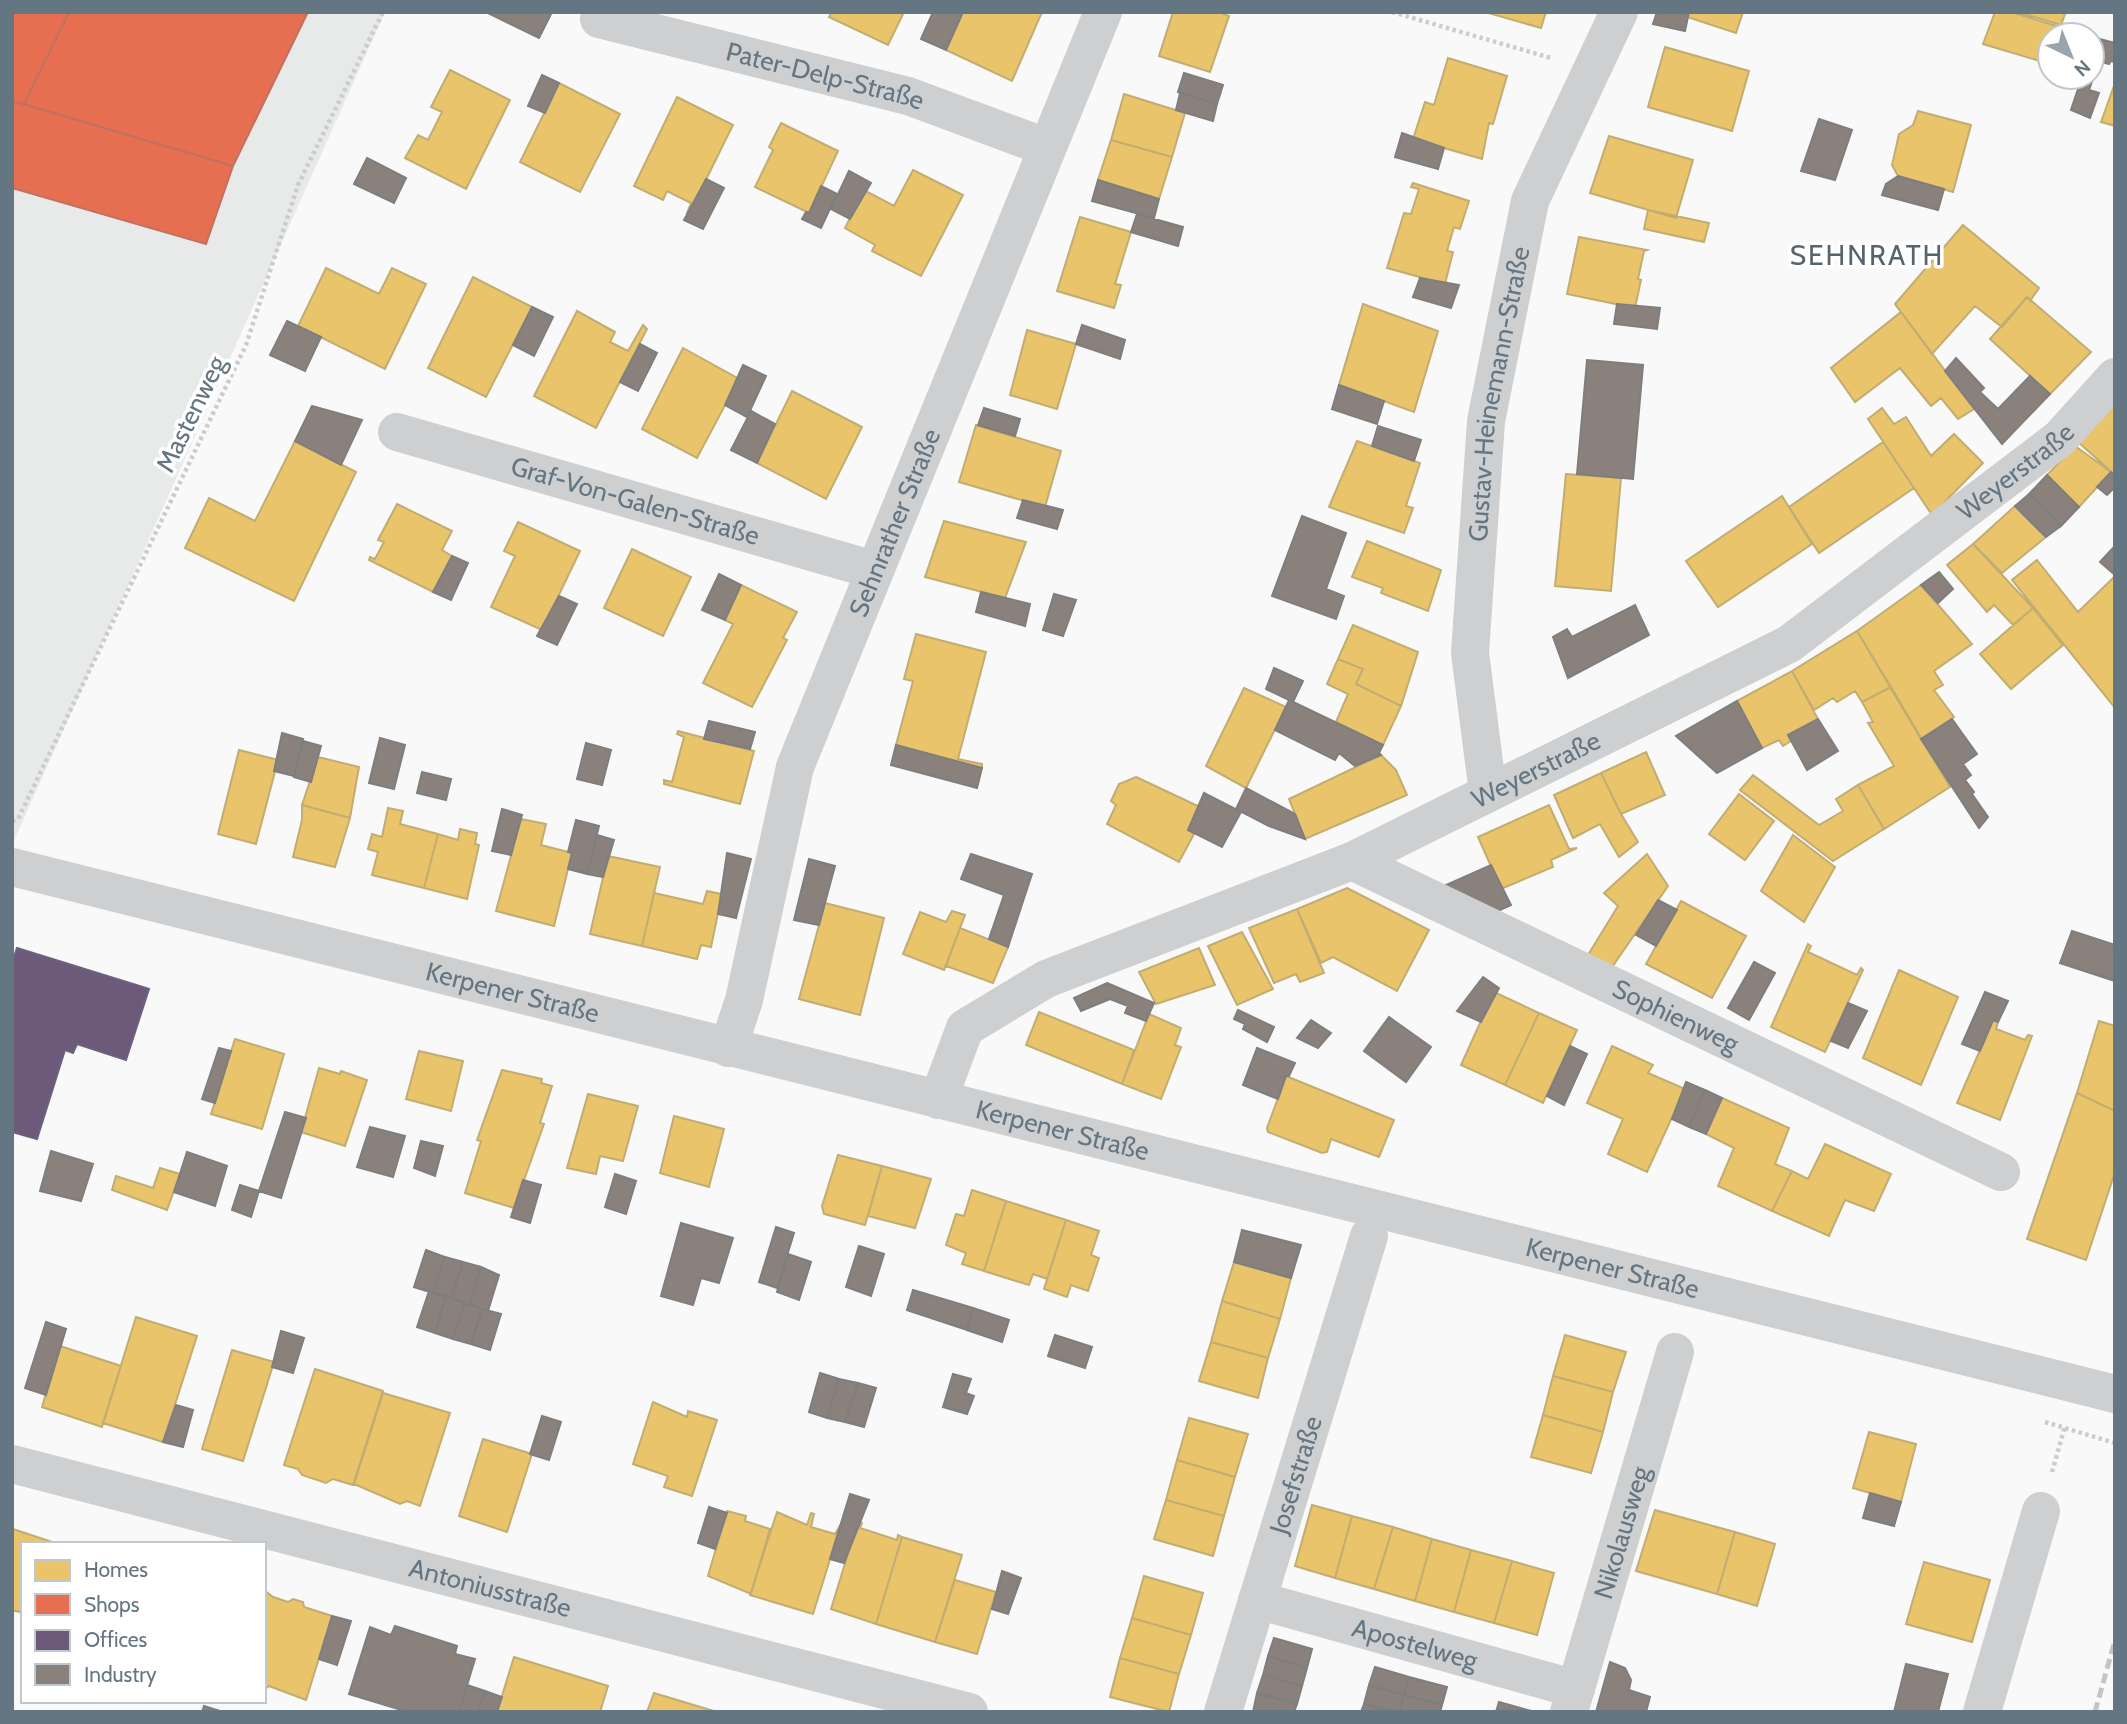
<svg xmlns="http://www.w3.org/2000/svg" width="2127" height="1724" viewBox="0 0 2127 1724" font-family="Cabin,sans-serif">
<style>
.built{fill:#e8e9e9}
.homes{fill:#e9c46a;stroke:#c1ad72;stroke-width:2}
.shops{fill:#e76f51;stroke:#c07160;stroke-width:2}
.offices{fill:#6d597a;stroke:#6b627d;stroke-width:2}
.industry{fill:#8a817c;stroke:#7f7e7e;stroke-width:2}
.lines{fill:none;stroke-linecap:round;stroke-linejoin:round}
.path{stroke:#cbcccd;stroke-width:4.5;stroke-dasharray:3.5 3.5;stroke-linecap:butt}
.minor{stroke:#cecfd0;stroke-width:38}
.tertiary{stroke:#cecfd0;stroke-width:38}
.rail{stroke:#c3c5c6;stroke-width:5;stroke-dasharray:10 5;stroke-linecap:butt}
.labels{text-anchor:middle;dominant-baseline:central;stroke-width:7;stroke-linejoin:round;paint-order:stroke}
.street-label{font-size:26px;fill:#657683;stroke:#fff}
.neighbourhood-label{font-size:28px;letter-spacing:2px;fill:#57646e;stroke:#fff}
</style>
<rect width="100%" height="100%" fill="#f9f9f9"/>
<!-- built -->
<path class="built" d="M12 12H385L12 845Z"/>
<!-- homes -->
<path class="homes" d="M832 12H904L888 45 829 17Z
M963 12H1042L1012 81 946 50Z
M1173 12H1218L1229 16 1210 72 1159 56Z
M1485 12H1546L1541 28Z
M1689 12H1743L1736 33 1687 17Z
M1995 12H2011L2063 28 2061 35H2050V64L1983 44Z
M2018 12H2060L2065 14 2061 25Z
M1665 47 1749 71 1732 131 1648 107Z
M1448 58 1507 76 1493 124 1489 123 1482 159 1413 139 1425 102 1434 105Z
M450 70 510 100 466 189 405 158 418 135 428 140 442 112 431 107Z
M559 83 620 114 580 192 520 162Z
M2115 83V126L2101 122Z
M1124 94 1185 113 1172 157 1111 140Z
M677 97 733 125 689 214 687 213 691 203 667 191 663 200 634 186Z
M1918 111 1971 125 1953 192 1898 176 1892 165 1899 134 1913 125Z
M781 123 838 151 809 213 755 187 773 150 769 147Z
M1609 136 1693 160 1676 218 1590 193Z
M1111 140 1172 157 1159 199 1098 180Z
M913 170 963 195 921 276 872 251 875 245 845 228 864 190 894 206Z
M1413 183 1469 201 1460 229 1454 227 1447 251 1453 252 1445 284 1387 268 1404 213 1411 214 1419 189 1411 187Z
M1648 210 1709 223 1704 242 1644 229Z
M1080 217 1131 232 1115 284 1121 285 1114 308 1057 291Z
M1963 225 2039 288 2030 301 2027 297 2002 327 1975 306 1932 354 1895 304Z
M1579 237 1647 250 1644 251 1638 279 1641 280 1635 308 1567 294Z
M326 268 379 294 392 268 426 284 385 369 298 326Z
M473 277 532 307 486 397 428 368Z
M2027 297 2091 352 2050 394 1990 339Z
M1363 304 1438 331 1414 412 1339 385Z
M577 311 615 332 610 342 628 351 643 325 647 329 596 428 534 396Z
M1901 312 1974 409 1958 419 1941 398 1931 406 1900 368 1855 402 1831 368Z
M1027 330 1076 344 1057 409 1010 395Z
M683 348 739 379 697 458 642 429Z
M792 391 862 427 826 499 757 463Z
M2115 403V475L2078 442Z
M1882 408 1894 424 1906 417 1931 456 1954 434 1983 463 1932 515 1868 419Z
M976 425 1061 451 1045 507 959 482Z
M295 441 356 472 294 601 185 548 209 498 255 521Z
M1357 441 1420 463 1406 506 1413 508 1404 533 1329 507Z
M1883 442 1914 488 1819 553 1789 507Z
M2075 446 2111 472 2079 507 2047 475Z
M1566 474 1621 478 1611 591 1555 586Z
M1782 496 1812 544 1718 607 1686 561Z
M397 504 452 531 442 550 452 556 433 592 369 560 370 557 375 559 384 542 378 540Z
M2015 506 2046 537 2002 573 1973 544Z
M944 521 1026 542 1005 598 925 577Z
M518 522 580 551 542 630 491 607 515 556 504 551Z
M1367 541 1441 570 1428 611 1381 593 1383 588 1352 577Z
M1973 544 2033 608 2013 625 1994 605 1987 612 1947 565Z
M632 549 691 577 663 636 604 608Z
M2037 560 2078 612 2115 576V708L2012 580Z
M741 585 797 612 783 638 787 640 752 707 703 683 733 624 725 620Z
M1921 585 1972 644 1934 671 1943 685 1934 690 1954 717 1921 739 1857 631Z
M2033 608 2063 645 2011 689 1980 654Z
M1353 625 1418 652 1401 706 1356 684 1363 669 1338 659Z
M1857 631 1891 687 1862 702 1855 691 1837 702 1833 698 1814 710 1792 671Z
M916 634 986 652 958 759 982 764V768L896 745 913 681 904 679Z
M1338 659 1363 669 1356 684 1401 706 1383 745 1336 722 1348 694 1327 684Z
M1792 671 1818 719 1788 735 1791 741 1783 746 1779 740 1762 748 1737 701Z
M1891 687 1950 787 1884 829 1858 785 1894 766 1868 723 1873 722 1862 702Z
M1244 688 1286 707 1246 788 1206 766Z
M678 731 754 751 740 804 664 784V780L672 782 684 737 677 734Z
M239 750 278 760 256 844 218 834Z
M1646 752 1665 795 1621 814 1601 773Z
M1381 755 1396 770 1407 795 1305 839 1289 799Z
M318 757 359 767 350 818 302 805Z
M1601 773 1621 814 1638 842 1619 857 1600 824 1573 838 1554 795Z
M1753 775 1819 825 1843 811 1836 799 1858 785 1884 829 1833 861 1740 790Z
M1136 777 1200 807 1188 830 1194 834 1179 862 1107 824 1116 805 1111 801 1119 784Z
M1739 794 1774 821 1745 860 1709 834Z
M302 805 350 818 335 867 293 857 302 820Z
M1549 805 1569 849 1577 848 1551 860 1553 867 1501 889 1478 837Z
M388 808 403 811 400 824 438 834 424 888 372 875 378 852 368 849 372 834 382 837Z
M521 819 546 824 541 845 572 853 554 926 496 911Z
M460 829 477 833 475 844 479 845 467 899 424 888 438 834 458 840Z
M1793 835 1835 867 1804 922 1761 891Z
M1647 854 1668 886 1610 970 1588 955 1618 906 1604 893Z
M608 856 660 867 642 946 590 934Z
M1347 888 1429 930 1397 991 1333 957 1321 963 1297 909Z
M707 891 722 894 711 947 701 945 697 959 642 946 654 893 703 904Z
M1681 901 1746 936 1712 998 1646 964Z
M825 903 884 918 860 1015 799 999Z
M1297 909 1324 973 1300 982 1296 974 1274 983 1249 928Z
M952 911 965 915 944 970 903 954 920 912 946 922Z
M960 928 1008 947 993 983 946 966Z
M1242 932 1273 989 1237 1005 1208 946Z
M1808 944 1811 946 1808 952 1857 975 1861 968 1863 970 1825 1052 1771 1027Z
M1199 948 1215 985 1156 1004 1139 972Z
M1899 970 1958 997 1921 1085 1863 1058Z
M1494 992 1539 1013 1505 1085 1461 1065Z
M1039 1012 1134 1050 1122 1084 1026 1045Z
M1539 1013 1577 1030 1543 1103 1505 1085Z
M1149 1014 1181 1028 1175 1045 1181 1047 1161 1099 1122 1084Z
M1993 1020 1998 1022 1996 1029 2025 1040 2028 1035 2032 1036 2000 1120 1957 1103Z
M2099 1021 2115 1026V1111L2077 1093Z
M235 1039 284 1054 262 1129 211 1114Z
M1612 1046 1653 1065 1648 1073 1685 1089 1647 1172 1608 1154 1623 1119 1587 1103Z
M419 1051 463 1061 451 1111 406 1099Z
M319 1068 340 1074 341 1071 367 1080 345 1146 301 1132Z
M502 1070 542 1079 541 1083 552 1086 540 1123 544 1124 514 1208 465 1193 481 1141 477 1140Z
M1286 1076 1394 1120 1379 1157 1331 1139 1327 1152 1322 1153 1268 1132 1267 1128Z
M2077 1093 2115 1111V1172L2086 1260 2027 1239Z
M588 1094 638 1106 623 1161 600 1156 596 1174 567 1168Z
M1722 1098 1789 1128 1775 1164 1792 1171 1772 1211 1718 1186 1734 1148 1706 1134Z
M674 1116 724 1129 709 1187 660 1173Z
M1825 1144 1891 1174 1874 1211 1845 1200 1829 1236 1772 1211 1792 1171 1808 1179Z
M838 1155 882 1166 865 1225 824 1214 822 1206Z
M882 1166 931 1179 915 1228 868 1216Z
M160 1168 180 1174 167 1210 112 1190 116 1176 153 1188Z
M972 1190 1006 1201 984 1271 962 1264 966 1253 946 1245 956 1214 964 1216Z
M1006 1201 1066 1220 1047 1279 1033 1274 1029 1285 984 1271Z
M1066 1220 1099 1231 1091 1255 1099 1258 1088 1291 1071 1285 1067 1297 1044 1289Z
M1234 1262 1291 1278 1280 1319 1222 1301Z
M1222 1301 1280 1319 1268 1358 1211 1342Z
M136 1317 197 1336 163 1442 103 1423Z
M1565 1335 1626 1352 1613 1392 1553 1376Z
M1211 1342 1268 1358 1258 1398 1199 1381Z
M60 1346 121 1366 102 1427 42 1407Z
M232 1350 274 1362 243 1461 202 1449Z
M315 1369 383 1391 353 1485 333 1479 326 1483 302 1475 298 1469 284 1465Z
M1553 1376 1613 1392 1603 1432 1543 1415Z
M383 1393 450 1413 420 1506 407 1501 400 1504 354 1484Z
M653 1402 687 1417 688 1411 717 1420 692 1496 664 1487 668 1476 633 1464Z
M1543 1415 1603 1432 1591 1473 1531 1457Z
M1189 1418 1248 1434 1235 1477 1177 1460Z
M1869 1432 1916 1444 1901 1502 1853 1488Z
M483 1439 532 1454 507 1532 459 1516Z
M1177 1460 1235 1477 1224 1516 1166 1500Z
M1166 1500 1224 1516 1213 1556 1154 1539Z
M1312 1505 1352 1516 1335 1578 1295 1566Z
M1655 1510 1735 1532 1717 1594 1636 1571Z
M727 1511 746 1516 745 1521 770 1529 751 1594 708 1576Z
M777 1512 807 1525 811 1513 814 1514 811 1527 835 1534 841 1524 813 1614 750 1595Z
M1352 1516 1393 1527 1374 1589 1335 1578Z
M858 1521 862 1523 860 1528 897 1540 898 1535 902 1537 876 1624 831 1609Z
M1393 1527 1432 1539 1415 1601 1374 1589Z
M13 1529 55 1543 23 1544V1613L12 1610Z
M1735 1532 1775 1544 1757 1606 1717 1594Z
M902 1537 962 1555 935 1642 876 1624Z
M1432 1539 1471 1550 1454 1612 1415 1601Z
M1471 1550 1512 1561 1494 1623 1454 1612Z
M1512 1561 1554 1573 1537 1635 1494 1623Z
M1924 1562 1990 1580 1972 1642 1906 1624Z
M1144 1576 1203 1593 1191 1635 1132 1618Z
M955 1580 996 1592 977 1654 935 1642Z
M264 1590 273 1597 288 1602 293 1599 303 1602 304 1607 332 1616 306 1700 269 1686 264 1690Z
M1132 1618 1191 1635 1179 1674 1120 1658Z
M514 1657 608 1686 600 1712H497Z
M1120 1658 1179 1674 1169 1712 1110 1697Z
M654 1693 717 1712H647Z"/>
<!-- shops -->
<path class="shops" d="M12 12H69L24 104 12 101Z
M69 12H308L233 166 24 104Z
M12 101 233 166 206 244 12 188Z"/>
<!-- offices -->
<path class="offices" d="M17 948 149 989 126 1060 77 1044 73 1053 65 1050 37 1139 12 1132V963Z"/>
<!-- industry -->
<path class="industry" d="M486 12H552L539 38Z
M933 12H963L946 50 921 39Z
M1657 12H1689L1685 31 1653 24Z
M2096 38 2115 43V62L2111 61 2109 64 2092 59Z
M2092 72 2095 73 2089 90 2099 93 2090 118 2071 110 2082 77H2092Z
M1184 73 1223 85 1217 104 1178 92Z
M542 75 559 83 545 113 528 106Z
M1180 93 1217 104 1213 121 1176 110Z
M1819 119 1852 130 1835 180 1801 171Z
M1402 133 1444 148 1438 169 1395 157Z
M367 158 406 178 394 203 354 184Z
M849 171 871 183 850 219 831 209Z
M1898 176 1944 189 1938 210 1882 195 1886 184Z
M706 179 724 188 703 229 684 220Z
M1098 180 1159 199 1154 218 1092 201Z
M821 186 837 194 821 228 802 219 806 212 809 213Z
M1137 214 1183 227 1178 246 1131 232Z
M1420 278 1459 285 1451 308 1413 297Z
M1617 304 1660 308 1657 329 1614 324Z
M532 307 553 317 534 356 513 345Z
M287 321 321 337 305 371 270 355Z
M1082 325 1125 340 1120 359 1076 344Z
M640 344 657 353 638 391 620 382Z
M1956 358 1984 388 1980 392 1998 409 2030 376 2050 394 2002 444 1945 371Z
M1587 360 1643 365 1633 479 1577 474Z
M743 365 766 376 747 417 725 405Z
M1339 385 1384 401 1377 424 1332 409Z
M312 406 362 420 341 465 295 441Z
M984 408 1020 419 1015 436 978 425Z
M751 411 775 424 757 463 731 450Z
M1378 426 1421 440 1414 461 1372 446Z
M2111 472 2115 475V487L2107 495 2097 487Z
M2047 475 2079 507 2061 526 2029 494Z
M2029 494 2061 526 2046 537 2015 506Z
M1023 500 1063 510 1057 529 1017 518Z
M1302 516 1346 533 1326 589 1344 596 1336 619 1272 596Z
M2113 548 2115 550V575L2100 562Z
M452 556 468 563 451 600 433 592Z
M1939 572 1953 589 1938 603 1921 585Z
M719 574 741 585 725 620 702 610Z
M981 592 1030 604 1025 626 976 612Z
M1054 594 1076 600 1063 636 1043 630Z
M559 596 577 604 557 645 537 636Z
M1635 605 1649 635 1568 678 1553 637 1567 629 1572 637Z
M1274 668 1303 681 1293 702 1266 689Z
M1289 700 1383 745 1379 753 1381 755 1355 766 1339 753 1335 760 1275 730Z
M1737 701 1762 748 1717 773 1676 736Z
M1818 719 1838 751 1807 770 1788 735Z
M1952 719 1977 754 1963 764 1971 775 1965 780 1974 792 1972 794 1988 817 1979 828 1921 739Z
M709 721 755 732 750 749 704 739Z
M282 733 303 739 294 776 274 771Z
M380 738 405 745 394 789 369 783Z
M303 741 321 746 311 782 294 777Z
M586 743 611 750 602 785 577 779Z
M896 745 982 768 977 788 891 765Z
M422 772 451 779 446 800 417 793Z
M1246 788 1295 814 1305 839 1269 826 1236 809Z
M1204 793 1241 812 1222 847 1188 830Z
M502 809 522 815 511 855 492 851Z
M576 820 599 826 587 874 568 869 572 853 568 852Z
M597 835 614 840 603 877 587 874Z
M727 853 751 859 736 918 718 914Z
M971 854 1032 874 1008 947 989 939 1004 895 961 879Z
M809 859 835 866 819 925 794 920Z
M1491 865 1511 905 1489 915 1437 889Z
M1658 900 1677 910 1656 946 1636 935Z
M2072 931 2115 945V981L2060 963Z
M1754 962 1775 973 1749 1020 1728 1008Z
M1483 977 1499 988 1481 1022 1457 1011Z
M1107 983 1154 1003 1146 1021 1125 1013 1128 1006 1110 999 1081 1011 1074 998Z
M1985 992 2008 1001 1998 1022 1993 1020 1980 1051 1962 1044Z
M1848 1003 1867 1011 1848 1048 1831 1041Z
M1238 1010 1274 1027 1267 1042 1243 1029 1245 1024 1234 1019Z
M1389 1017 1431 1047 1406 1082 1364 1051Z
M1311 1020 1331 1033 1318 1048 1297 1038Z
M1570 1046 1587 1054 1564 1105 1547 1096Z
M219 1048 231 1051 215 1103 202 1099Z
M1257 1048 1295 1063 1289 1076H1286L1278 1099 1243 1085Z
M1686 1082 1705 1090 1689 1127 1672 1119Z
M1705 1090 1722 1098 1706 1134 1689 1127Z
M285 1112 306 1118 281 1198 259 1191Z
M370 1127 405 1136 393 1177 357 1167Z
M421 1141 443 1146 435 1176 414 1168Z
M51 1151 93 1164 81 1201 40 1191Z
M187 1152 227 1166 215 1206 174 1192Z
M615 1174 636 1181 626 1214 605 1207Z
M523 1180 541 1185 530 1223 511 1217Z
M240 1185 259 1191 251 1217 232 1210Z
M681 1223 733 1238 719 1283 701 1278 693 1305 661 1296Z
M776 1227 794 1233 777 1288 759 1282Z
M1242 1230 1301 1245 1291 1278 1234 1262Z
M859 1246 884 1254 871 1296 846 1287Z
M426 1250 445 1257 433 1293 414 1287Z
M788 1254 811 1262 799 1300 777 1292Z
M445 1257 463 1262 451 1298 433 1293Z
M463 1262 481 1267 470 1304 451 1298Z
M481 1267 499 1275 488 1311 470 1304Z
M913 1290 973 1308 967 1330 907 1310Z
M429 1291 446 1296 435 1333 417 1327Z
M446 1296 465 1303 453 1339 435 1333Z
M465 1303 482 1309 471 1344 453 1339Z
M973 1308 1009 1320 1002 1342 967 1330Z
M482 1309 501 1314 490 1350 471 1344Z
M46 1322 66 1329 46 1395 25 1388Z
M281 1331 304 1338 293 1373 272 1367Z
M1055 1335 1092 1347 1085 1368 1048 1356Z
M820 1373 839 1379 827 1418 809 1412Z
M953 1374 971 1379 966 1393 974 1396 967 1414 943 1407Z
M839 1379 858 1383 845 1422 827 1418Z
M858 1383 876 1388 864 1427 845 1422Z
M176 1405 193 1410 183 1447 163 1442Z
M542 1416 561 1422 549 1460 530 1454Z
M1870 1493 1901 1502 1894 1526 1863 1518Z
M850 1494 869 1500 844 1563 830 1559Z
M709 1507 727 1513 715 1549 698 1543Z
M1002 1571 1021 1578 1008 1614 992 1609Z
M332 1616 351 1621 337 1665 319 1659Z
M395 1626 457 1646 455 1654 475 1659 459 1712H408L349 1694 370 1627 391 1635Z
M1274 1638 1312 1649 1307 1668 1268 1656Z
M1268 1656 1307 1668 1302 1686 1263 1675Z
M1610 1662 1625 1668 1631 1680 1629 1690 1650 1697 1646 1712H1596Z
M1906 1664 1948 1674 1938 1712H1894Z
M1375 1667 1409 1677 1404 1695 1369 1685Z
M1263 1675 1302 1686 1297 1704 1257 1693Z
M1409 1677 1447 1687 1442 1705 1404 1695Z
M467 1685 485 1691 478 1712H459Z
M1369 1685 1404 1695 1399 1712 1364 1704Z
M485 1691 502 1697 497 1712H478Z
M1257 1693 1297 1704 1294 1712H1253Z
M1404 1695 1442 1705 1440 1712H1399Z
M1499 1702 1535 1712H1496Z
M1364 1704 1392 1712H1361Z
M204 1706 223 1712H202Z"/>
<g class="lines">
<!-- path -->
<path class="path" d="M1392 12 1551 58
M12 821 18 819 246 345 298 185 383 12
M2045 1422 2115 1443
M2052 1472 2065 1426"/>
<!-- minor -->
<g class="minor">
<path id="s1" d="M599 19 908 96 1046 147"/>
<path id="s2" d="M397 432 874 570"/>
<path id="s3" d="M1488 793 1470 653 1486 421 1530 201 1619 12"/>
<path id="s4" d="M1352 861 2001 1172"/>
<path id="s5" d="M728 1048 744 1000 795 767 1103 12"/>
<path id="s6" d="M938 1100 965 1028 1046 979 1352 861 1789 644 2060 438 2115 377"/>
<path id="s7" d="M12 1464 969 1712"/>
<path id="s8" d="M1257 1600 1576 1689"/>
<path id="s9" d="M1223 1712 1369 1236"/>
<path id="s10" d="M1569 1712 1675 1352"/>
<path d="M1982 1712 2041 1511"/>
</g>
<!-- tertiary -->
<path class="tertiary" id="s11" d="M12 867 2115 1394"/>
<!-- rail -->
<path class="rail" d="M2095 1712 2115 1640"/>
</g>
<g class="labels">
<!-- street labels -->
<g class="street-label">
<text stroke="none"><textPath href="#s1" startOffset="233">Pater-Delp-Straße</textPath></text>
<text stroke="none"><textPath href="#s3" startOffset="402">Gustav-Heinemann-Straße</textPath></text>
<text transform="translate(191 414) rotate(-64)">Mastenweg</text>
<text stroke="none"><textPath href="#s6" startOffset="1272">Weyerstraße</textPath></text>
<text stroke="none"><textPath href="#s2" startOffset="248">Graf-Von-Galen-Straße</textPath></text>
<text stroke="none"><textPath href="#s5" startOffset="553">Sehnrather Straße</textPath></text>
<text stroke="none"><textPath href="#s6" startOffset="705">Weyerstraße</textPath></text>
<text stroke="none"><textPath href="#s11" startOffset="516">Kerpener Straße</textPath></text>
<text stroke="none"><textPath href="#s4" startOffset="359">Sophienweg</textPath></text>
<text stroke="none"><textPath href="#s11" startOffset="1083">Kerpener Straße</textPath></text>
<text stroke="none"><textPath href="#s11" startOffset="1650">Kerpener Straße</textPath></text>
<text stroke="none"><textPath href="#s9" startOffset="248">Josefstraße</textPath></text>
<text stroke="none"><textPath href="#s10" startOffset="187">Nikolausweg</textPath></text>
<text stroke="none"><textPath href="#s7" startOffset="494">Antoniusstraße</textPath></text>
<text stroke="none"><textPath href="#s8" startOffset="164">Apostelweg</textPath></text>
</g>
<!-- neighbourhood labels -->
<g class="neighbourhood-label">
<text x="1867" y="255">SEHNRATH</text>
</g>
</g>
<!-- border -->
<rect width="2127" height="1724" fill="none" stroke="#657683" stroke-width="28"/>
<!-- legend -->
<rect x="21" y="1542" width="245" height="161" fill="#ffffff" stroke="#c1c8cd" stroke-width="2"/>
<rect x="35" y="1560" width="35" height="21" fill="#e9c46a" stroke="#c1c8cd" stroke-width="2"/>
<text x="84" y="1577" font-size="21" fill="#657683">Homes</text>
<rect x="35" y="1594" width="35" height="21" fill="#e76f51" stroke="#c1c8cd" stroke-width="2"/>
<text x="84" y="1612" font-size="21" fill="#657683">Shops</text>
<rect x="35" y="1630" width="35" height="21" fill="#6d597a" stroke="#c1c8cd" stroke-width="2"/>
<text x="84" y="1647" font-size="21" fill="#657683">Offices</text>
<rect x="35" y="1664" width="35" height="21" fill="#8a817c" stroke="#c1c8cd" stroke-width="2"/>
<text x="84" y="1682" font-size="21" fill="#657683">Industry</text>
<!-- north arrow -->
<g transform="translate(2071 56) rotate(137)"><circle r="33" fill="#ffffff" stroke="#c1c8cd" stroke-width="2"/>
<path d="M0-5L12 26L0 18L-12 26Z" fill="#99a4ac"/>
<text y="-10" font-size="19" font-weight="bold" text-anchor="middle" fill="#657683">N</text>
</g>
</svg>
